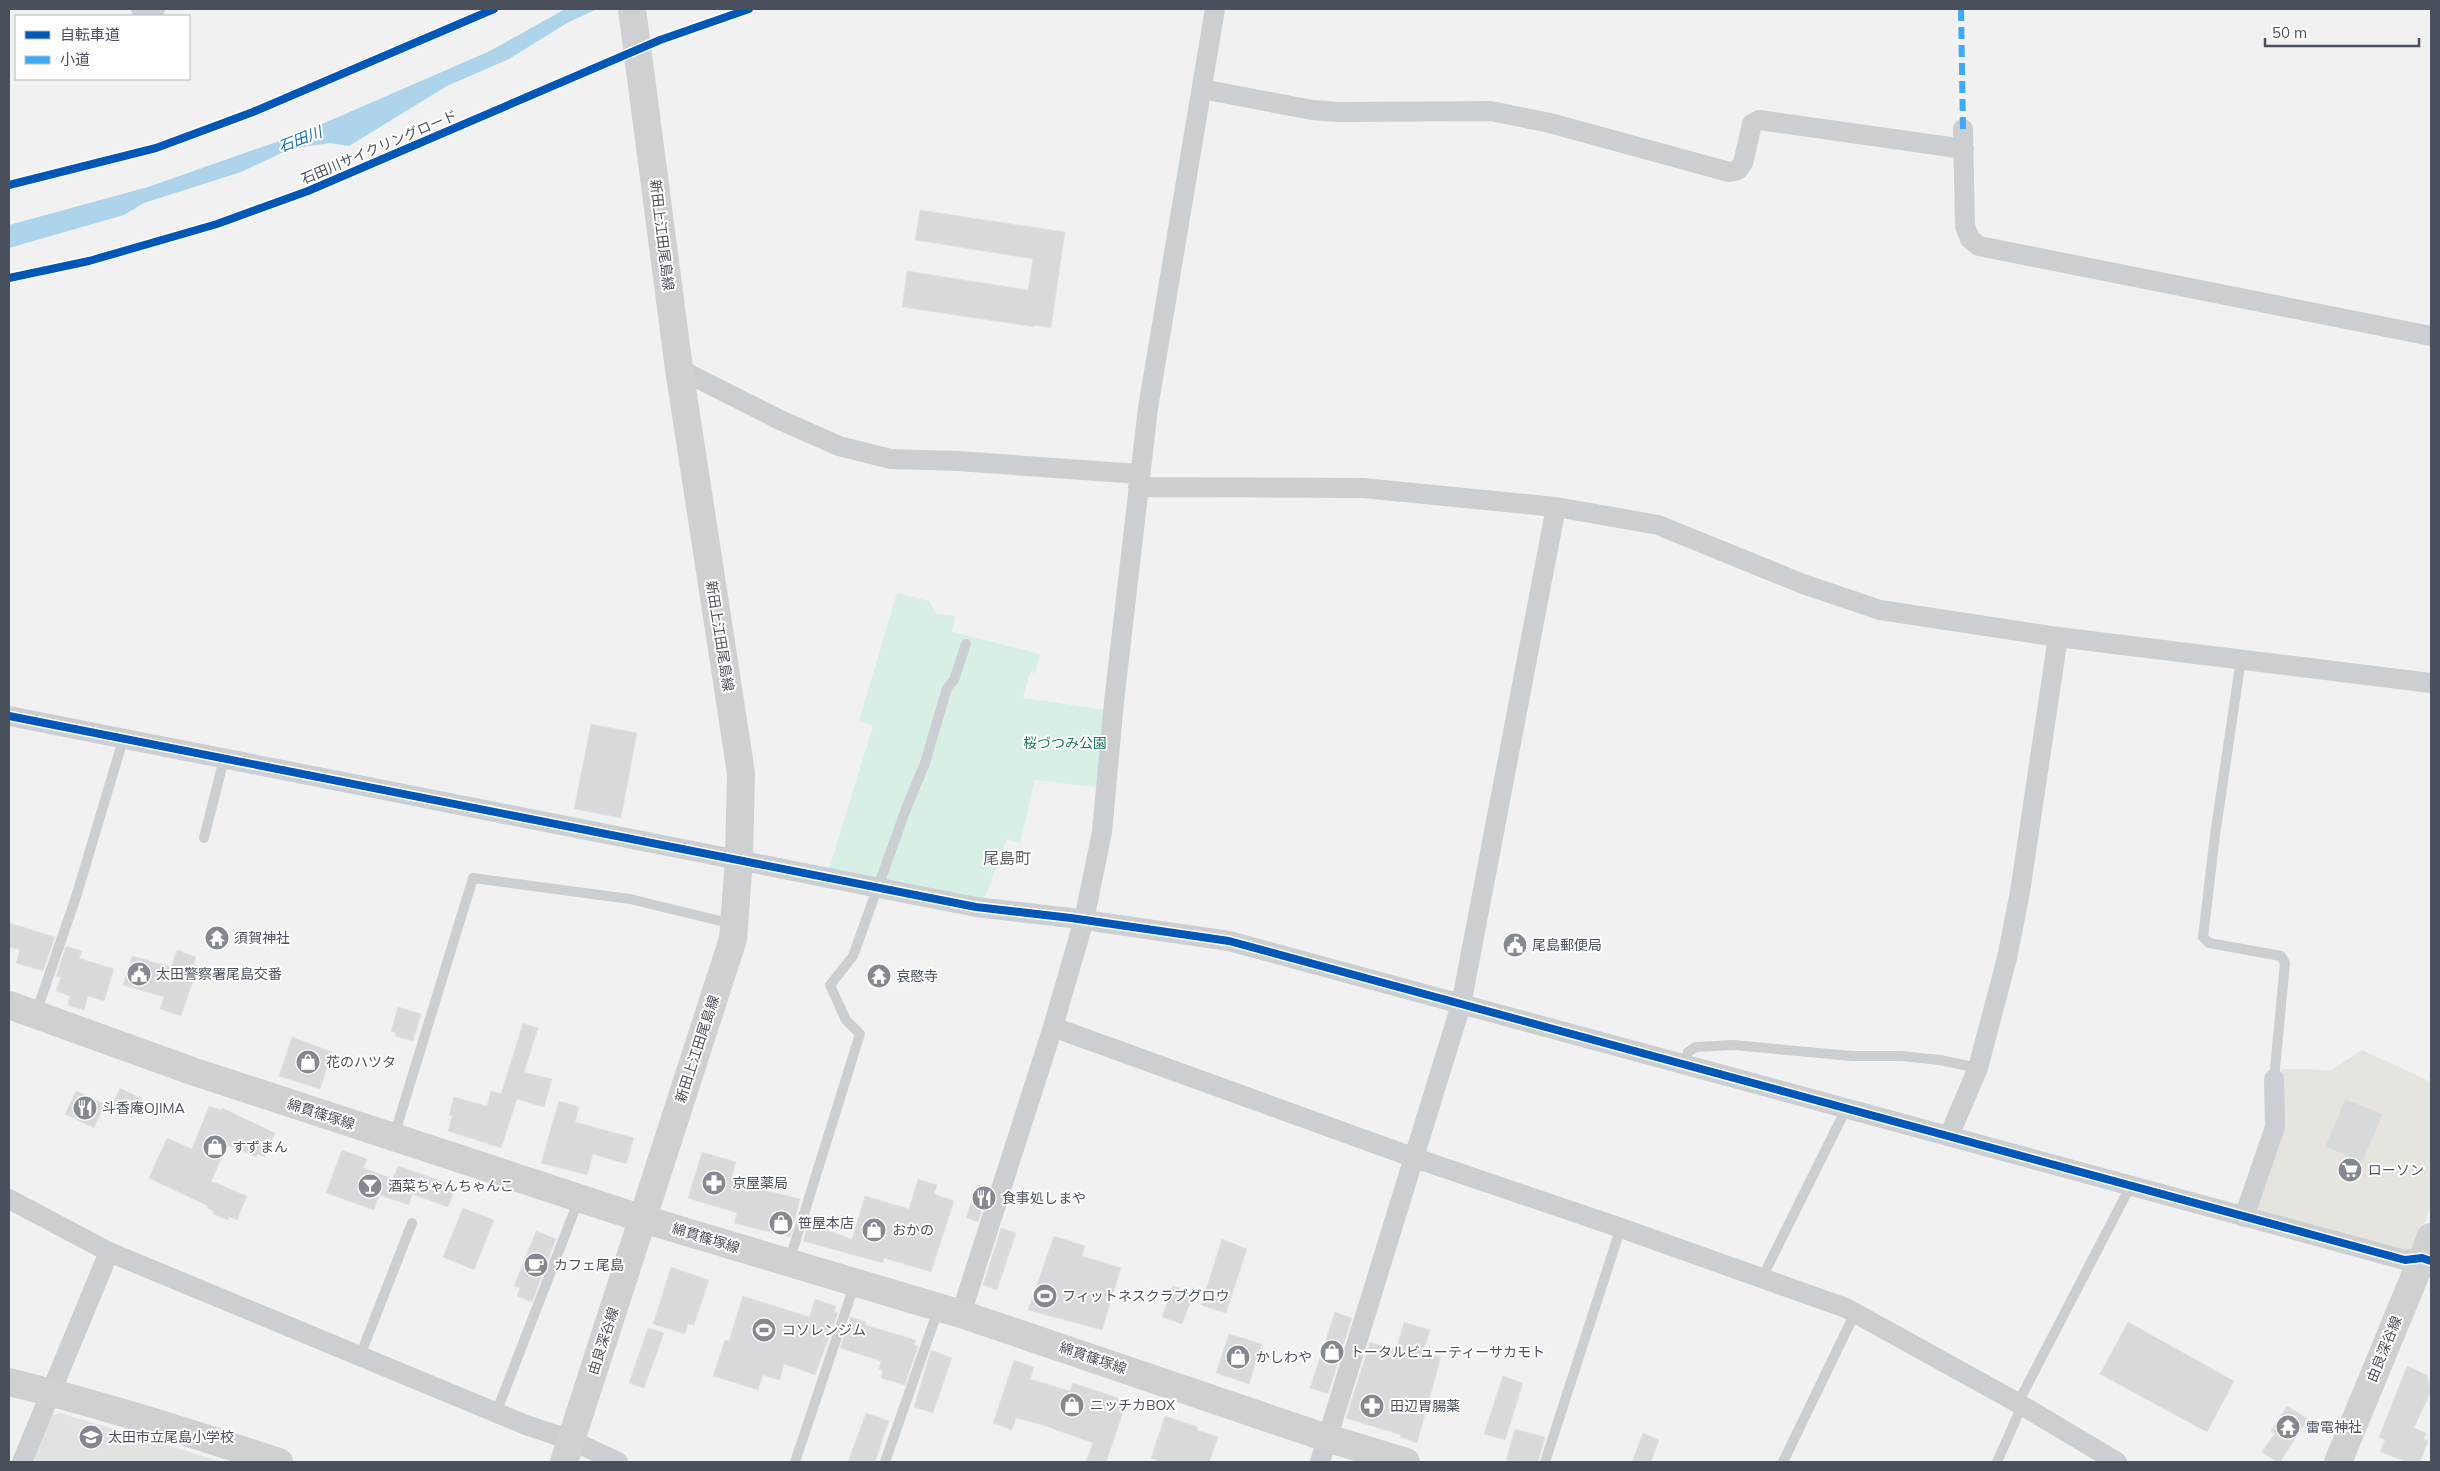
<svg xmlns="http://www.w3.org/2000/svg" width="2440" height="1471" viewBox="0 0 2440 1471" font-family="Mulish,'Noto Sans JP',sans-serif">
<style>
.commercial{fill:#e5e4df}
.education{fill:#e3e2e2}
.green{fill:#d7efe4}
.water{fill:#add4eb}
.building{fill:#d8d9db;stroke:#e2e3e4}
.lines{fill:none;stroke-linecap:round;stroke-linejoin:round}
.lane{stroke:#cccfd2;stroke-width:10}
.street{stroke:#cccfd2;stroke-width:20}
.secondary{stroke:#ced0d2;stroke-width:28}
.quiet{stroke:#3fa9f5;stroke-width:6;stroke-dasharray:12 6;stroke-linecap:butt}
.cycleway-casing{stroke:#fff;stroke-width:11}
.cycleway{stroke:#0057b8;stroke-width:8}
.labels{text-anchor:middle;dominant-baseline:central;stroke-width:4;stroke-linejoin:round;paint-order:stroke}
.street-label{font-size:14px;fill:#49505c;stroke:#fff}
.park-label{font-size:14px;fill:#1c7b5b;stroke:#fff}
.poi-label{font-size:14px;fill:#49505c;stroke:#fff;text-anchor:start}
.water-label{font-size:15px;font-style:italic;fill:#146fa4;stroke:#fff}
.quarter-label{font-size:16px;fill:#5d5f64;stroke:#fff}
</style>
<rect width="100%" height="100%" fill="#f1f1f1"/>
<!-- commercial -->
<path class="commercial" d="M2362 1050 2431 1082V1206L2415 1246 2408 1250 2255 1212 2283 1124 2282 1069 2332 1070Z"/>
<!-- education -->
<path class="education" d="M60 1413 209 1458 221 1462H31L51 1416Z"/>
<!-- green -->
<path class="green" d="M897 593 929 601 936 614 955 616 952 632 1040 654 1035 673 1030 672 1023 698 1114 711 1106 788 1035 780 1020 843 1007 839 984 900 829 869 873 726 859 721Z"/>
<!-- water -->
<path class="water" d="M565 9H597L567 23 509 59 447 86 349 146 330 143 290 149 241 172 144 203 124 215 9 248V225L148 187 299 134 490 51Z"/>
<!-- building -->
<path class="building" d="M920 210 1065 232 1051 328 1035 325V327L902 307 907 271 1028 290 1033 259 915 240Z
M591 724 637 733 621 818 574 809Z
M9 923 55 937 43 971 16 963 20 950 9 947Z
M66 946 82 951 79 958 114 969 104 1001 88 996 84 1010 68 1005 70 996 56 991 61 977 56 976Z
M177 950 196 957 194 964 198 966 181 1016 160 1009 164 997 123 985 132 956 171 967Z
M398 1007 421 1014 413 1041 395 1036 396 1033 391 1031Z
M523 1023 538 1028 524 1072 552 1079 544 1107 517 1099 501 1148 448 1131 452 1116 449 1115 454 1097 487 1106 491 1091 501 1094Z
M292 1037 332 1052 320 1089 279 1076Z
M120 1088 142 1099 133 1117 111 1107Z
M76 1091 105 1104 94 1128 65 1114Z
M2345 1099 2383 1114 2362 1162 2325 1147Z
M559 1101 579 1107 575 1122 634 1138 626 1164 593 1154 587 1175 541 1163Z
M209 1106 221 1110 222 1108 275 1133 265 1157 258 1154 256 1157 228 1145 211 1181 247 1196 237 1220 229 1217 228 1220 213 1214 214 1211 207 1208 208 1206 149 1178 167 1138 192 1149Z
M342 1150 367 1159 363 1168 393 1179 398 1166 456 1186 448 1207 412 1194 409 1205 379 1195 374 1210 326 1193Z
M702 1152 736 1162 732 1176 766 1187 765 1190 800 1199 790 1237 734 1223 737 1213 688 1198Z
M918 1179 937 1185 934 1194 954 1201 931 1272 884 1258 883 1263 803 1241 808 1224 852 1239 865 1196 909 1209Z
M977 1185 989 1189 978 1222 966 1218Z
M463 1208 494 1220 474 1270 443 1257Z
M1001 1228 1016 1233 997 1290 983 1285Z
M536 1231 556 1239 532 1302 517 1296 520 1288 514 1286Z
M1054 1236 1085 1246 1082 1256 1121 1268 1102 1330 1028 1310Z
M1222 1239 1247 1249 1226 1313 1201 1305Z
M671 1267 709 1280 694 1325 688 1324 685 1334 653 1324Z
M1173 1286 1194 1293 1182 1324 1162 1317Z
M743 1296 809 1317 815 1299 836 1306 834 1312 838 1313 815 1375 784 1364 780 1380 763 1375 758 1390 713 1376 725 1340 729 1341Z
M1335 1312 1352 1318 1328 1394 1310 1388Z
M851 1317 866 1322 865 1325 916 1340 914 1345 918 1346 905 1385 881 1378 883 1371 879 1369 881 1361 840 1348Z
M1404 1322 1430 1330 1423 1352 1441 1357 1417 1443 1400 1437 1401 1435 1346 1418 1370 1342 1396 1350Z
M2128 1322 2234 1381 2207 1432 2100 1374Z
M648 1328 664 1333 644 1388 629 1383Z
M1229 1334 1262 1344 1249 1384 1216 1373Z
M931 1350 952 1358 933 1413 914 1407Z
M1014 1360 1034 1367 1030 1379 1070 1391 1073 1383 1127 1401 1106 1462H1086L1093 1443 1043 1425 1016 1418 1012 1430 993 1423Z
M2407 1366 2427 1375 2431 1391 2414 1428 2426 1433 2424 1439 2428 1441 2420 1462H2408L2380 1452 2385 1440 2379 1437Z
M1503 1376 1523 1383 1505 1440 1484 1434Z
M2287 1406 2308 1419 2280 1462H2277L2262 1452 2275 1433 2271 1431Z
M866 1413 889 1421 875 1462H848Z
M1165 1416 1198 1427 1197 1430 1218 1437 1209 1462H1162L1151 1458Z
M1515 1429 1545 1437 1538 1462H1516L1506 1460Z
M1643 1433 1659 1440 1651 1462H1632Z"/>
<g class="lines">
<!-- lane -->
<path class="lane" d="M2241 659 2215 835 2203 937 2209 943 2281 956 2285 963 2274 1079
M204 838 224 759
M36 1013 76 897 123 740
M1684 1065 1688 1052 1696 1047 1733 1045 1852 1056H1901L1940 1060 1978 1068
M394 1136 473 878 630 899 733 924
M789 1262 860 1034 846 1020 830 985 853 956 906 809 925 763 947 688 954 680 966 644
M1762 1278 1846 1109
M360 1356 412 1223
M2018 1403 2131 1185
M496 1413 579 1199
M795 1462 855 1283
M885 1462 939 1307
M1545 1462 1621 1227
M1783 1462 1855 1313
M1997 1462 2022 1406"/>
<!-- street -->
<path class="street" d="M141 9 147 14 154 11 155 9
M1202 89 1312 110 1339 112 1491 111 1550 123 1729 172 1738 170 1743 163 1752 124 1759 120 1964 149
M1963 129 1965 226 1970 239 1979 246 2431 336
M679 369 780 420 839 446 891 459 958 461 1139 474
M1138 487 1363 488 1556 507 1658 525 1803 584 1880 610 2058 637 2431 683
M9 716 976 907 1071 918 1229 941 2405 1260 2422 1258
M1053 1027 1415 1158 1621 1228 1846 1308 2018 1403 2117 1462
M1949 1136 1978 1068 2007 958 2020 892 2058 637
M9 1199 109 1252 526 1425 571 1440 618 1462
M2244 1217 2275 1127 2274 1079
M961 1314 1053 1027 1084 920 1102 832 1114 702 1148 408 1215 9
M22 1462 109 1252
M1320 1462 1461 1005 1556 507"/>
<!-- secondary -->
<path class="secondary" d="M9 1005 192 1071 643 1219 961 1314 1327 1438 1406 1462
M9 1382C100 1404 190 1433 279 1462
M564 1462 733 939 739 859 741 773 679 369 632 9
M2338 1462 2431 1237"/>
<!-- quiet -->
<path class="quiet" d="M1961 9 1963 129"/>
<defs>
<path id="cycleway" d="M9 185 156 148 253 112 494 9
M9 278 89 261 217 224 308 191 660 40 749 9
M9 716 976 907 1071 918 1229 941 2405 1260 2422 1258 2431 1261"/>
</defs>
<!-- cycleway casing -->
<use href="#cycleway" class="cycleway-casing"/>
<!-- cycleway -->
<use href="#cycleway" class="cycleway"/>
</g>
<!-- icons -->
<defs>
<symbol id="temple-disc" viewBox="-11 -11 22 22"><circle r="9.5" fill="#848890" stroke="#fff"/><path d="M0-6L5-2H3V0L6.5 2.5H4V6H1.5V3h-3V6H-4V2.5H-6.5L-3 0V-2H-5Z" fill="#fff"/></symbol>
<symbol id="civic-disc" viewBox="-11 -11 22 22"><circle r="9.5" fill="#848890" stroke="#fff"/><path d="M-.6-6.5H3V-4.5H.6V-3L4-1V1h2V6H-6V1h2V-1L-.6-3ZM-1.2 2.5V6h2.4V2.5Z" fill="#fff"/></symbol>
<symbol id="shop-disc" viewBox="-11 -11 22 22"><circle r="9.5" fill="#848890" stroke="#fff"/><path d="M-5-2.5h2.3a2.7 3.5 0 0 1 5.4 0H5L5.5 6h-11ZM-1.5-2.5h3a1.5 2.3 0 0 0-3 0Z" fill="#fff"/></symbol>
<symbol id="restaurant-disc" viewBox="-11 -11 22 22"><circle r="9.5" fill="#848890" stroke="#fff"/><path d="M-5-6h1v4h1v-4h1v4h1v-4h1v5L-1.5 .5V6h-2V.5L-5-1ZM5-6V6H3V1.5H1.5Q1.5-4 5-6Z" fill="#fff"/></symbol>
<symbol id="supermarket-disc" viewBox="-11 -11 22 22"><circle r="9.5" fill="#848890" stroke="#fff"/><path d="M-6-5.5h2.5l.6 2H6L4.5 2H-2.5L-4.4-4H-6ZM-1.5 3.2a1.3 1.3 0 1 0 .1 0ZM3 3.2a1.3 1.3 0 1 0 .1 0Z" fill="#fff"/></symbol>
<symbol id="pharmacy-disc" viewBox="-11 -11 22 22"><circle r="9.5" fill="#848890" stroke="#fff"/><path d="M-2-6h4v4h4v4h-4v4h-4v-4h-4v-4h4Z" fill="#fff"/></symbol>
<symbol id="bar-disc" viewBox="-11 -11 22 22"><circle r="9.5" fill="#848890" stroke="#fff"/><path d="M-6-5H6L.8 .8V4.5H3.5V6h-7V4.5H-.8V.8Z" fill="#fff"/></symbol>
<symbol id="cafe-disc" viewBox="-11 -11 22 22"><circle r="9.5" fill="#848890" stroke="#fff"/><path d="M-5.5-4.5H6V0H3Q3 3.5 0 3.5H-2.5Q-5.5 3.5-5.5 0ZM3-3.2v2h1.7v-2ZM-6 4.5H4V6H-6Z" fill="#fff"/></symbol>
<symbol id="stadium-disc" viewBox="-11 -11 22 22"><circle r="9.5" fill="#848890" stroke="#fff"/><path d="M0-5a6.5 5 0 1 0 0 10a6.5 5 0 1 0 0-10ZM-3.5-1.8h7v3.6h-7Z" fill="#fff"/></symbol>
<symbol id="school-disc" viewBox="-11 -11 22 22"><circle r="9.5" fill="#848890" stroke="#fff"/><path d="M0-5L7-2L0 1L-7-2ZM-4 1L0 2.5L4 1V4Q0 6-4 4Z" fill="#fff"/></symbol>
</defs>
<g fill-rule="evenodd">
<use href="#temple-disc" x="203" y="924" width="28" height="28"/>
<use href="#civic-disc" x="1501" y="931" width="28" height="28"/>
<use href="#civic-disc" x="125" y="960" width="28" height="28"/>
<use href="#temple-disc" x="865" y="962" width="28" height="28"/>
<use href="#shop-disc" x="294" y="1048" width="28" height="28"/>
<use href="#restaurant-disc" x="71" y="1094" width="28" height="28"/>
<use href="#shop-disc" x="201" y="1133" width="28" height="28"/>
<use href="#supermarket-disc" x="2336" y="1156" width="28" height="28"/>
<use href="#pharmacy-disc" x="700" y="1169" width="28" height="28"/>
<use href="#bar-disc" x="356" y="1172" width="28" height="28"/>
<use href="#restaurant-disc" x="970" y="1184" width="28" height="28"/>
<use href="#shop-disc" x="767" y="1209" width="28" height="28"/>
<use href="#shop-disc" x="860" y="1216" width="28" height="28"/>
<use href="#cafe-disc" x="522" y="1251" width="28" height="28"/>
<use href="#stadium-disc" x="1031" y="1282" width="28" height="28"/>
<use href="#stadium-disc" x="750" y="1316" width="28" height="28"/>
<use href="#shop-disc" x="1318" y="1338" width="28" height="28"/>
<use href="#shop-disc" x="1224" y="1343" width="28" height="28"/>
<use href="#shop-disc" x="1058" y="1391" width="28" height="28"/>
<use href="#pharmacy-disc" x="1358" y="1392" width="28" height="28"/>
<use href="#temple-disc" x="2274" y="1413" width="28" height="28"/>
<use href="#school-disc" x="77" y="1423" width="28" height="28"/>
</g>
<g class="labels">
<!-- street labels -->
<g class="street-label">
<text transform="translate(379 147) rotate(-23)">石田川サイクリングロード</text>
<text transform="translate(662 235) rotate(83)">新田上江田尾島線</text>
<text transform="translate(720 636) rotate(81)">新田上江田尾島線</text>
<text transform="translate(697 1049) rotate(-72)">新田上江田尾島線</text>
<text transform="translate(321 1114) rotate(18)">綿貫篠塚線</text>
<text transform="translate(706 1238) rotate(17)">綿貫篠塚線</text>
<text transform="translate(603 1341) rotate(-72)">由良深谷線</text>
<text transform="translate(2384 1349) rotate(-68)">由良深谷線</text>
<text transform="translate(1093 1358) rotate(19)">綿貫篠塚線</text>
</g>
<!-- park labels -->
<g class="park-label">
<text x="1065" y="743">桜づつみ公園</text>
</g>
<!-- poi labels -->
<g class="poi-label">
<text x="234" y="938">須賀神社</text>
<text x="1532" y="945">尾島郵便局</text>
<text x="156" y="974">太田警察署尾島交番</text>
<text x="896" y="976">哀愍寺</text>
<text x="326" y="1062">花のハツタ</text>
<text x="102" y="1108">斗香庵OJIMA</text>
<text x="232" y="1147">すずまん</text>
<text x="2368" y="1170">ローソン</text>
<text x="732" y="1183">京屋薬局</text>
<text x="388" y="1186">酒菜ちゃんちゃんこ</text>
<text x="1002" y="1198">食事処しまや</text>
<text x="798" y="1223">笹屋本店</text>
<text x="892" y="1230">おかの</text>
<text x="554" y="1265">カフェ尾島</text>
<text x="1062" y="1296">フィットネスクラブグロウ</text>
<text x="782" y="1330">コソレンジム</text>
<text x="1350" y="1352">トータルビューティーサカモト</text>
<text x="1256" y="1357">かしわや</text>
<text x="1090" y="1405">ニッチカBOX</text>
<text x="1390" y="1406">田辺胃腸薬</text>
<text x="2306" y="1427">雷電神社</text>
<text x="108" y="1437">太田市立尾島小学校</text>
</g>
<!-- water labels -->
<g class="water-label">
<text transform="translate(300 139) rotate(-21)">石田川</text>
</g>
<!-- quarter labels -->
<g class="quarter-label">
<text x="1007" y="858">尾島町</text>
</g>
</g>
<!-- border -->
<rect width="2440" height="1471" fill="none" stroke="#49505c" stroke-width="20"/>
<!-- legend -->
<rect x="15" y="15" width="175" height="65" fill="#ffffff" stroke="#b6b9be"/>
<rect x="25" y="31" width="25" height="8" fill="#0057b8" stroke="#b6b9be"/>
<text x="60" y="40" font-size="15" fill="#49505c">自転車道</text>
<rect x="25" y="56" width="25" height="8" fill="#3fa9f5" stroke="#b6b9be"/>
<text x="60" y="65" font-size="15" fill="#49505c">小道</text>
<!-- scale -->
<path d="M2265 38v8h154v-8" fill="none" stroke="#49505c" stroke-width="2.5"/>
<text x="2272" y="38" font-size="15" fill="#49505c" stroke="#ffffff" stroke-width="4" paint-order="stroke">50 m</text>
</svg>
